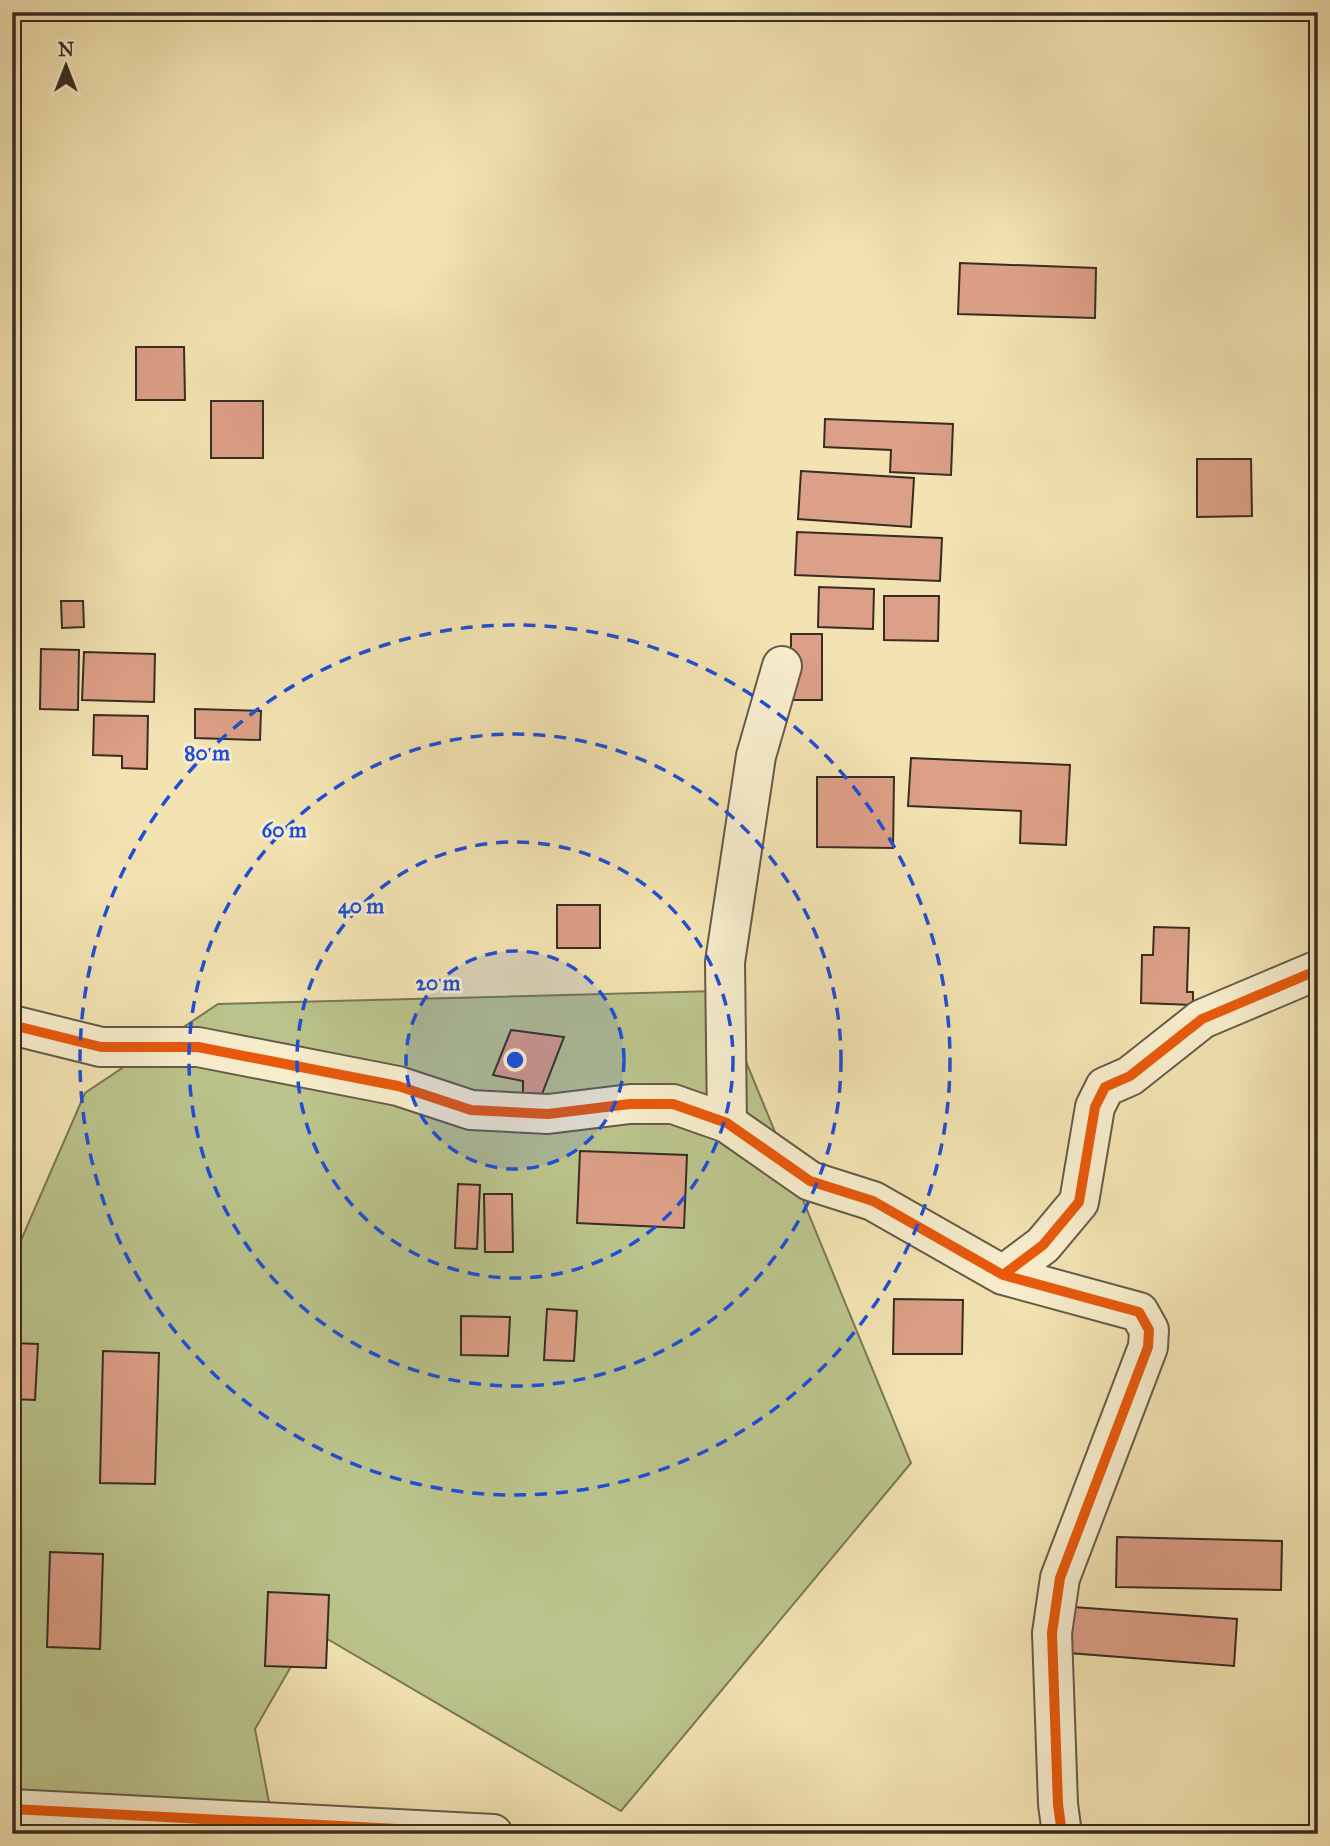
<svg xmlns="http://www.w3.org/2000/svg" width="1330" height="1846" viewBox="0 0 1330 1846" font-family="'IM FELL Great Primer',serif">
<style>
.green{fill:#bbc48c;stroke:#797858;stroke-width:2}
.building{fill:#dc9f87;stroke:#372d24;stroke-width:2}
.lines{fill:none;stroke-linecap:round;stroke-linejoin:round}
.minor-casing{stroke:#665a48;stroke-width:42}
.minor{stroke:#f7edcd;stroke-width:38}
.cycleway-casing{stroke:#f7edcd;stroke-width:15}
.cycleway{stroke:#e8590c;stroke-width:10}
.ring{fill:none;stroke:#1d4ed8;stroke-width:3.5;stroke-dasharray:12 9}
.centre{fill:#1d4ed8;stroke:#f7edcd;stroke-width:3.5}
.ring-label{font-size:21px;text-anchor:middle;font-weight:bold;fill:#1d4ed8;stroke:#f7edcd;stroke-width:6;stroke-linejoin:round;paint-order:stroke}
</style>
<rect width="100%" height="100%" fill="#f3e3b2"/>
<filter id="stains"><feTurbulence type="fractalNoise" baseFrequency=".00286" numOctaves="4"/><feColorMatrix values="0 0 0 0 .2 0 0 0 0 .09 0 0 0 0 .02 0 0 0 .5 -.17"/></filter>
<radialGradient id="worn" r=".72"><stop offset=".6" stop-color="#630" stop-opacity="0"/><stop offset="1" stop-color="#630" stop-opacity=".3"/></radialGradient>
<!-- green -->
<path class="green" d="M717 991 911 1463 621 1811 312 1630 255 1729 275 1834H12V1261L85 1093 218 1004Z"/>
<!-- building -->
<path class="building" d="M960 263 1096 268 1095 318 958 314Z
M136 347H184L185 400H136Z
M211 401H263V458H211Z
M825 419 953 424 951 475 890 472 891 450 824 447Z
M1197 459H1251L1252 516 1197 517Z
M801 471 914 478 911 527 798 519Z
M797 532 942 538 940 581 795 575Z
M819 587 874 589 873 629 818 627Z
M884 596H939L938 641 884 640Z
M61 601H83L84 627 62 628Z
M791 634H822V700H791Z
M41 649 79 650 78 710 40 709Z
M84 652 155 654 154 702 82 700Z
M195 709 261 711 260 740 195 738Z
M94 715 148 716 147 769 122 768V756L93 755Z
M911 758 1070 765 1066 845 1020 843 1021 811 908 806Z
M817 777H894L893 848 817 847Z
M557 905H600V948H557Z
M1154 927 1189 928 1187 992H1193V1005L1141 1003 1142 955H1153Z
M511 1030 564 1037 542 1094 523 1093V1081L493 1075Z
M580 1151 687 1155 684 1228 577 1223Z
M458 1184 480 1185 477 1249 455 1248Z
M484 1194H512L513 1252H485Z
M894 1299 963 1300 962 1354H893Z
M547 1309 577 1311 574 1361 544 1360Z
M461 1316 510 1317 508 1356 461 1355Z
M12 1343 38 1344 35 1400 12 1399Z
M103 1351 159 1353 155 1484 100 1483Z
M1117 1537 1282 1541 1281 1590 1116 1587Z
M50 1552 103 1554 100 1649 47 1647Z
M268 1592 329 1595 326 1668 265 1666Z
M1073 1607 1237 1619 1234 1666 1069 1653Z"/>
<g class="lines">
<defs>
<path id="minor" d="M12 1025 101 1047H198L398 1086 471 1110 548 1114 630 1104H673L727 1123 810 1181 873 1201 1003 1275 1139 1312 1149 1330 1148 1347 1060 1578 1052 1633 1058 1804 1062 1834
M727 1123 725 962 756 756 782 666
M1003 1275 1043 1245 1079 1202 1095 1107 1105 1087 1130 1076 1202 1019 1318 970
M12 1809 493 1834"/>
</defs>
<!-- minor casing -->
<use href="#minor" class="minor-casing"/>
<!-- minor -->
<use href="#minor" class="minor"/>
<defs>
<path id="cycleway" d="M12 1025 101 1047H198L398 1086 471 1110 548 1114 630 1104H673L727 1123 810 1181 873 1201 1003 1275 1139 1312 1149 1330 1148 1347 1060 1578 1052 1633 1058 1804 1062 1834
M1003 1275 1043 1245 1079 1202 1095 1107 1105 1087 1130 1076 1202 1019 1318 970
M12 1809 493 1834"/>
</defs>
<!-- cycleway casing -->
<use href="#cycleway" class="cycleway-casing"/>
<!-- cycleway -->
<use href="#cycleway" class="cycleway"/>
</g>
<!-- distance rings -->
<circle cx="515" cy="1060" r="109" fill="#1d4ed8" fill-opacity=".12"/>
<g class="ring">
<circle cx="515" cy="1060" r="109"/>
<circle cx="515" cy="1060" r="218"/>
<circle cx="515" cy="1060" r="326"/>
<circle cx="515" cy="1060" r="435"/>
</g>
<circle cx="515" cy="1060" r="10" class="centre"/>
<g class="ring-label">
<text x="207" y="760">80 m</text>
<text x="284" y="837">60 m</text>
<text x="361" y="913">40 m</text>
<text x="438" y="990">20 m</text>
</g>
<!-- margin -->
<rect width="1330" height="1846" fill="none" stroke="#f3e3b2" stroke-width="42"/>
<rect x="14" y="14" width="1302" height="1818" fill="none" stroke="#372d24" stroke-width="3.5"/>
<rect x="21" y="21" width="1288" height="1804" fill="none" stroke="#372d24" stroke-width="2"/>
<!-- north arrow -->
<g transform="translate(66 66)" stroke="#f7edcd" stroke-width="5" paint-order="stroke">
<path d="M0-5L12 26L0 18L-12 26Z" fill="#372d24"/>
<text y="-10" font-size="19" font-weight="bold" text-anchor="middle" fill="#372d24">N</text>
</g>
<rect width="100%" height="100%" filter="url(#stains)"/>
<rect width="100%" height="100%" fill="url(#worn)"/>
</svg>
